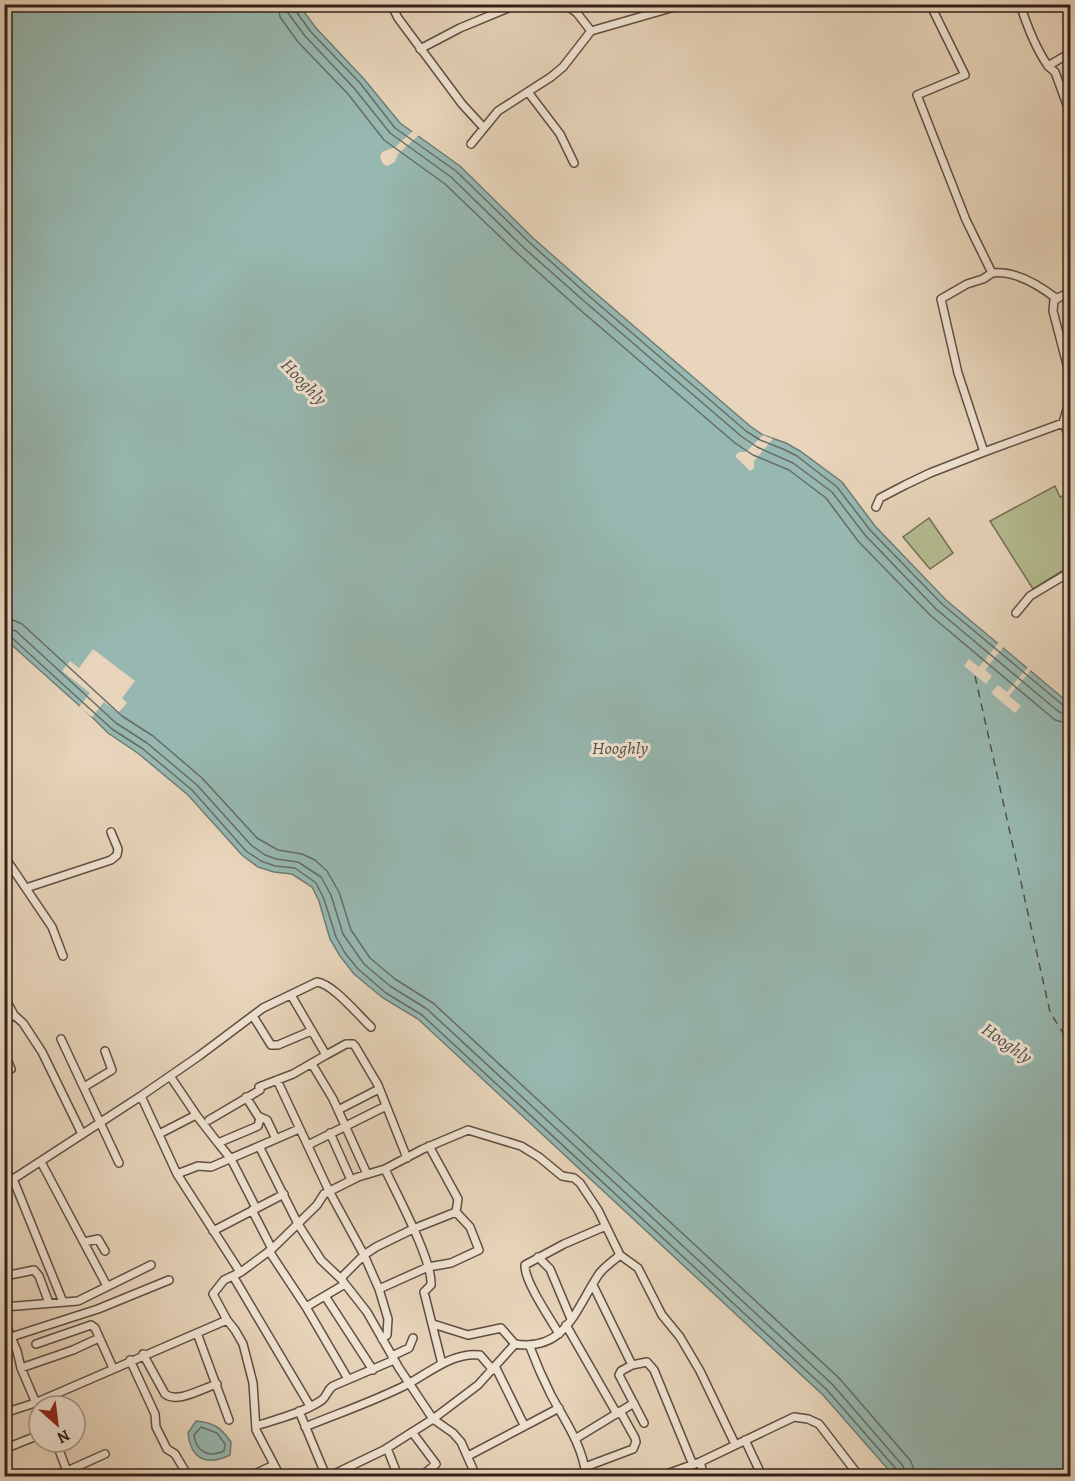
<svg xmlns="http://www.w3.org/2000/svg" width="1075" height="1481" viewBox="0 0 1075 1481" font-family="Alegreya,serif">
<style>
.green{fill:#b4bd91;stroke:#746f56;stroke-width:1.5}
.water{fill:#97b8b1;stroke:#6f7c75;stroke-width:1.5}
.pier{fill:#e8d5bb}
.lines{fill:none;stroke-linecap:round;stroke-linejoin:round}
.shore{stroke:#666c66;stroke-width:1.5}
.ferry{stroke:#524e47;stroke-width:1.5;stroke-dasharray:8 6;stroke-linecap:butt}
.minor-casing{stroke:#614e42;stroke-width:10}
.minor{stroke:#f0e4d3;stroke-width:7}
.labels{text-anchor:middle;dominant-baseline:central;stroke-width:6;stroke-linejoin:round;paint-order:stroke}
.water-label{font-size:18px;font-style:italic;fill:#524e47;stroke:#f0e4d3}
</style>
<rect width="100%" height="100%" fill="#e8d5bb"/>
<filter id="stains"><feTurbulence type="fractalNoise" baseFrequency=".00333" numOctaves="4"/><feColorMatrix values="0 0 0 0 .2 0 0 0 0 .09 0 0 0 0 .02 0 0 0 .5 -.17"/></filter>
<radialGradient id="worn" r=".72"><stop offset=".6" stop-color="#630" stop-opacity="0"/><stop offset="1" stop-color="#630" stop-opacity=".3"/></radialGradient>
<!-- green -->
<path class="green" d="M1055 486 1060 497 1067 494 1070 502V566L1033 589 990 521Z
M929 518 953 553 930 569 903 537Z"/>
<!-- water -->
<path class="water" d="M4 5H299L316 28 364 79 400 123 460 166 533 238 593 291 750 426 763 435 786 443 800 451 842 482 875 526 946 600 1070 704V1476H894L823 1395 418 1019 383 998 354 974 340 956 330 939 319 901 312 887 292 874 274 872 258 867 242 855 188 795 139 754 108 733 92 717 5 639Z
M196 1421C214 1422 222 1429 231 1442L230 1455C207 1466 191 1460 188 1433Z"/>
<!-- pier -->
<path class="pier" d="M414 130 420 134 398 154 395 162 387 166 383 164 380 157 382 152 395 147Z
M763 435 773 439 754 461V468L750 471 735 456 739 452H746Z
M1000 641 1005 645 985 670 992 676 986 684 964 666 969 659 979 667Z
M93 649 135 681 122 698 127 703 118 713 104 702 92 717 79 707 90 693 62 671 70 661 79 668Z
M1028 667 1031 670 1009 696 1021 706 1015 713 991 693 998 685 1007 692Z"/>
<g class="lines">
<!-- shore -->
<path class="shore" d="M278 4 280 17 298 42 348 94 384 140 445 184 518 254 578 308 735 443 753 455 789 470 826 498 858 541 930 615 1055 720 1070 724
M287 4 288 13 305 36 354 88 390 133 451 177 524 248 584 301 741 436 757 447 793 463 832 492 865 535 936 609 1059 712 1070 715
M294 4 295 10 311 32 360 83 395 128 456 171 529 242 589 296 746 431 760 440 783 449 797 456 837 487 870 530 942 604 1064 706 1070 708
M4 619 13 620 22 624 122 716 153 736 202 778 257 838 278 850 302 854 315 860 327 871 339 892 351 930 370 958 395 979 433 1003 839 1378 910 1460 914 1469 915 1476
M4 628 16 631 116 723 147 743 197 785 251 845 265 855 276 859 298 862 321 877 331 895 343 934 364 964 390 986 427 1009 833 1385 903 1466 906 1476
M4 635 11 637 112 729 143 749 192 790 246 851 261 861 275 866 295 868 316 883 324 899 336 937 345 953 358 969 386 993 422 1015 827 1390 897 1470 898 1476
M201 1427 217 1433 225 1444 224 1451C209 1458 196 1452 194 1435Z"/>
<!-- ferry -->
<path class="ferry" d="M975 676 1050 1012 1070 1044"/>
<defs>
<path id="minor" d="M391 4 398 18 462 104 484 128
M565 4 577 13 591 31
M1020 4C1027 26 1035 47 1048 66
M420 49 460 28 518 4
M1070 53 1048 66 1055 72 1070 113
M528 92 560 134 574 163
M471 144 498 111 551 77 563 67 591 31 685 4
M992 273C1015 270 1039 285 1057 299
M1063 423 1069 402 1070 376 1053 311 1054 300 1070 292
M984 452 1063 423 1070 437
M876 507 880 498 905 485 930 473 984 452 958 373 941 299 967 284 983 279 992 273 966 220 917 95 965 75 930 4
M1016 613 1030 596 1070 572
M4 856 52 927 63 956
M26 888 111 860 117 855 118 849 111 832
M291 995 326 1055 346 1044H353L355 1046 378 1085 407 1158
M4 996 14 1015 23 1023 42 1052 82 1134
M253 1016 271 1045H278L311 1031
M4 1021 14 1015
M61 1039 119 1163
M4 1051 11 1069 4 1073
M312 1064 333 1099 367 1174
M170 1076 197 1116 218 1143 258 1126 260 1118
M277 1080 329 1191 364 1255 379 1289 388 1319 387 1335 382 1339
M84 1087 112 1070 105 1051
M259 1087 293 1074 326 1055
M141 1096 177 1174 240 1272
M246 1097 258 1116 267 1120 276 1139
M338 1110 379 1089
M209 1120 260 1090
M330 1133 351 1180
M159 1134 196 1115
M218 1143 231 1159 256 1208
M308 1145 386 1106
M259 1146 298 1224 321 1260 342 1280 367 1312 399 1368 433 1419 453 1433 461 1442 476 1476
M41 1162 107 1286
M385 1169C396 1193 433 1261 431 1285L424 1292 442 1364
M177 1174 198 1166 211 1167 299 1129
M13 1179 63 1302
M4 1185 141 1096 199 1056 263 1008 317 982C333 984 358 1015 371 1027
M252 1210 272 1249
M213 1231 284 1194
M84 1242 98 1239 105 1251
M269 1251 306 1307 348 1379
M538 1257 550 1269 571 1319
M4 1273 10 1275 34 1270 39 1276 49 1303
M233 1276 310 1406
M342 1280 343 1276 364 1255 376 1247 413 1229 456 1212
M593 1285 632 1365 621 1371 619 1375 644 1423
M379 1289 428 1267 451 1263 479 1250 470 1227 456 1212 458 1199 429 1146
M325 1296 373 1370
M4 1307 78 1301 151 1265
M306 1307 345 1284
M4 1320 17 1351 21 1368 39 1410
M227 1320 235 1330 243 1344 253 1383 256 1430 280 1476
M433 1324 468 1335 501 1328 515 1344
M566 1325 617 1414
M197 1333 229 1420
M559 1334C550 1318 524 1281 525 1265L564 1244 606 1226
M11 1337 98 1309 169 1280
M36 1344 91 1325 95 1328 113 1368
M530 1347C536 1363 543 1379 551 1395 565 1421 583 1446 586 1476
M143 1354 165 1394C177 1404 203 1388 217 1384
M392 1356 409 1348 413 1338
M130 1360 155 1414 156 1427 167 1449 175 1454 188 1476
M632 1365 647 1362 654 1370 693 1465
M495 1366 524 1425
M21 1368 73 1350 99 1338
M299 1411 326 1476
M4 1413 35 1403 227 1320 213 1294 224 1280 241 1272 272 1249 317 1205 324 1194 358 1177 385 1169 423 1149 468 1130 521 1146 539 1157 562 1176 574 1178 580 1183 598 1210 620 1255
M256 1426C277 1419 303 1413 322 1400 327 1396 327 1390 333 1386L394 1360
M305 1427C339 1413 375 1401 408 1384 430 1372 453 1352 480 1355L493 1370
M412 1432 436 1464 425 1473 428 1476
M575 1439 634 1403
M745 1440 762 1476
M56 1442 67 1471 105 1454
M387 1448 398 1476
M4 1449 34 1437
M468 1456 559 1408
M700 1462 704 1476
M585 1467 633 1449 636 1442 635 1438 620 1411
M52 1476 67 1471
M250 1476 274 1465
M330 1476 384 1450 433 1419 478 1385 515 1344C566 1352 576 1308 599 1274 604 1267 613 1261 620 1255L638 1268 662 1315 680 1337 700 1371 735 1444
M661 1476 700 1462 794 1417 808 1419 819 1424 859 1476
M847 1476 853 1470"/>
</defs>
<!-- minor casing -->
<use href="#minor" class="minor-casing"/>
<!-- minor -->
<use href="#minor" class="minor"/>
</g>
<g class="labels">
<!-- water labels -->
<g class="water-label">
<text transform="translate(304 382) rotate(46)">Hooghly</text>
<text x="620" y="748">Hooghly</text>
<text transform="translate(1007 1043) rotate(35)">Hooghly</text>
</g>
</g>
<!-- margin -->
<rect width="1075" height="1481" fill="none" stroke="#e8d5bb" stroke-width="24"/>
<rect x="6" y="6" width="1063" height="1469" fill="none" stroke="#34211a" stroke-width="3"/>
<rect x="12" y="12" width="1051" height="1457" fill="none" stroke="#34211a" stroke-width="1.5"/>
<!-- north arrow -->
<g transform="translate(57 1424) rotate(152)"><circle r="28" fill="#f0e4d3" stroke="#a59689" stroke-width="1.5"/>
<path d="M0-4.5L10 22L0 15L-10 22Z" fill="#8f2418"/>
<text y="-9" font-size="16" font-weight="bold" text-anchor="middle" fill="#34211a">N</text>
</g>
<rect width="100%" height="100%" filter="url(#stains)"/>
<rect width="100%" height="100%" fill="url(#worn)"/>
</svg>
